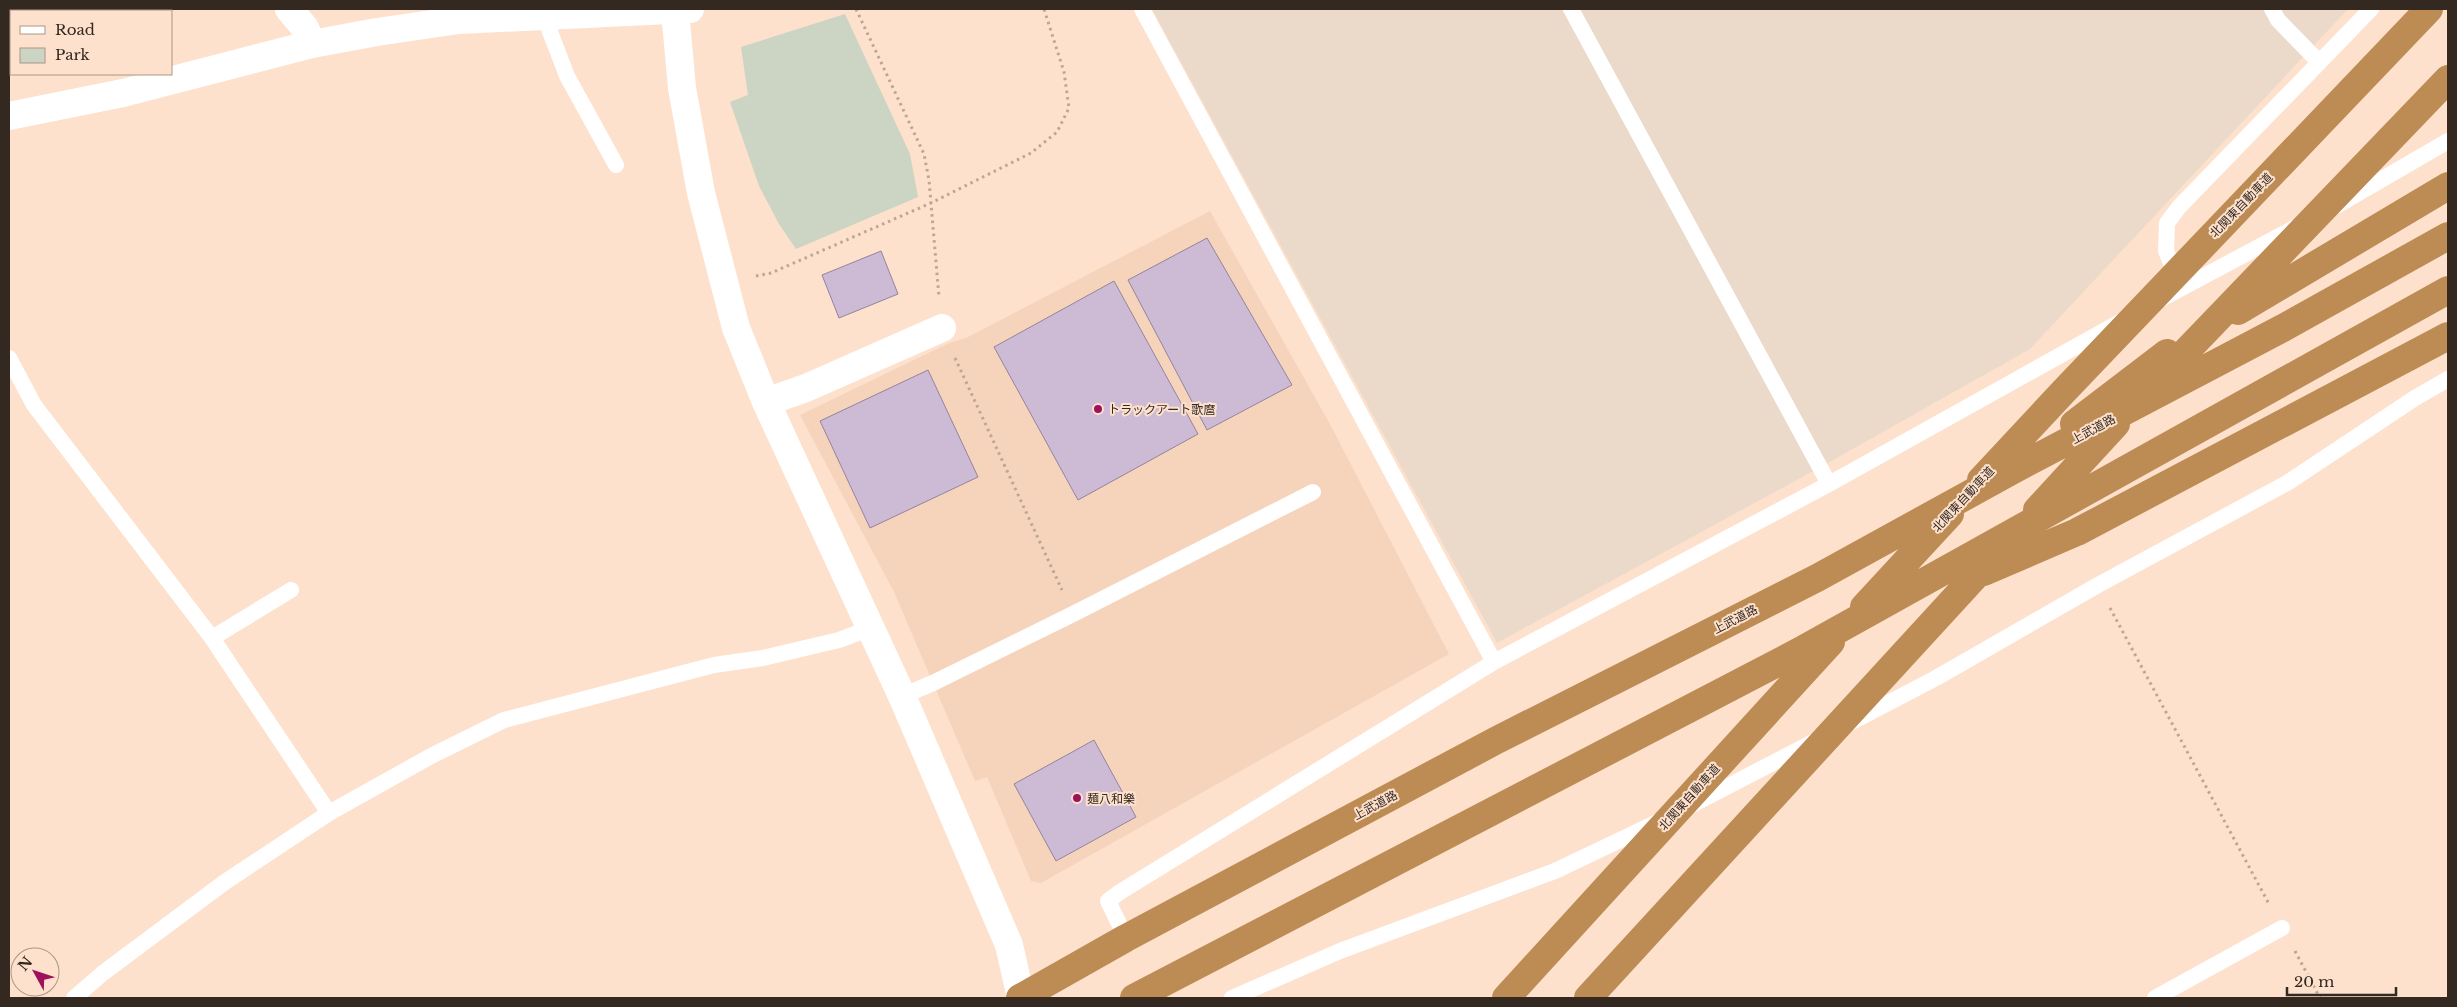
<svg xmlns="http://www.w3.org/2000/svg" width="2457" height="1007" viewBox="0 0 2457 1007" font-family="'Libre Baskerville','Noto Sans JP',serif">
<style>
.built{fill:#f6d4bb}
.industrial{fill:#ebdac9}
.green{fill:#ccd4c3}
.building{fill:#cdbbd6;stroke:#94839c}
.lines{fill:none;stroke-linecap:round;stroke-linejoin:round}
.path{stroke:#bca695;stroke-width:3;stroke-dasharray:2.5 4;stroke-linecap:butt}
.lane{stroke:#fff;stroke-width:16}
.street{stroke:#fff;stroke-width:28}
.secondary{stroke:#fff;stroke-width:28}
.highway{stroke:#bd8c55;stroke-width:28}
.poi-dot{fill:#9e115d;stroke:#fde1cc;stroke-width:2}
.labels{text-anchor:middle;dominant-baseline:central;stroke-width:4;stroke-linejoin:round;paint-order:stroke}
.street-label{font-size:12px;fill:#332921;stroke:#fde1cc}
.poi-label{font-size:12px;fill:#332921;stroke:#fde1cc;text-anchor:start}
</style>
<rect width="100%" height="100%" fill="#fde1cc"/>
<!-- built -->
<path class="built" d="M1210 211 1331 426 1449 654 1041 883 1031 881 987 777 975 781 894 592 800 415 949 343 966 338Z"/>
<!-- industrial -->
<path class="industrial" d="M1152 9H2348L2030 349 1819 468 1497 643Z"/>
<!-- green -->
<path class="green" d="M845 14 910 154 918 197 796 249 779 224 759 186 730 102 748 95 741 47Z"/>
<!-- building -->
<path class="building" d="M1207 238 1292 385 1207 430 1128 280Z
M881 251 898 294 839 318 822 275Z
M1114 281 1198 434 1078 500 994 347Z
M928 370 978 477 870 528 820 421Z
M1094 740 1136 817 1056 861 1014 784Z"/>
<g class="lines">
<!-- path -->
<path class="path" d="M856 9 924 154 929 180 939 297
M756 276 771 273 931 203 1031 153 1057 132 1069 108 1064 72 1044 9
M955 358 1062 590
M2110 608 2269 904
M2295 951 2320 998"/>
<!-- lane -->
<path class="lane" d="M1142 9 1494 662
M1571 9 1829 484
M2272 9 2278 20 2319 62
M544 16 567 76 616 165
M2336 206 2448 141
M2178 280 2166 251 2167 223 2179 207 2371 9
M2163 298 2296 227
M9 358 34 405 212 638 329 813
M212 638 291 590
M902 696 933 683 1073 614 1313 492
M1848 724 1936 678 2098 585 2287 483 2415 398 2448 379
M1688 807 1815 741
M1126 938 1108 901 1120 892 1494 662 1829 484 2120 322
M74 998 103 973 225 882 329 813 431 756 504 720 714 665 763 658 839 640 871 628
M1232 998 1340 951 1555 871 1662 820
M2155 998 2282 928"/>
<!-- street -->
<path class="street" d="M289 9 305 28 312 44
M766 402 806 388 942 328"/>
<!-- secondary -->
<path class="secondary" d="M675 11 682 88 701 193 736 328 766 402 902 696 1009 945 1021 998
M9 116 123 93 312 44 377 32 459 20 690 9"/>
<!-- highway -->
<path class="highway" d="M2238 311 2448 186
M2148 391 2448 79
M2074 424 2167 353
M1981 480 2064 391 2429 9
M2037 510 2116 424
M1984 572 2077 532 2448 336
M1864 607 1950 514
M1020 998 1126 938 1495 741 1817 578 2015 469 2283 328 2448 236
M1134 998 1800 651 2448 290
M1506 998 1831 642
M1588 998 2002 547"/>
</g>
<!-- markers -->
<g class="poi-dot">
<circle cx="1098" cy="409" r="5"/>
<circle cx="1077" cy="798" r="5"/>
</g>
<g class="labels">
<!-- street labels -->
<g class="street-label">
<text transform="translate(2241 205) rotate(-46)">北関東自動車道</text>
<text transform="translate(2093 429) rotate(-28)">上武道路</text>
<text transform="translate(1963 499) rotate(-47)">北関東自動車道</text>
<text transform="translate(1735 619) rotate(-27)">上武道路</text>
<text transform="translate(1689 797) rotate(-48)">北関東自動車道</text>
<text transform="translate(1375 805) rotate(-28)">上武道路</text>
</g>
<!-- poi labels -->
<g class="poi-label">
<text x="1108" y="409">トラックアート歌麿</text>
<text x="1087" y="798">麺八和樂</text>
</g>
</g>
<!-- border -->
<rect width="2457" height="1007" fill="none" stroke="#332921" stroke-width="20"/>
<!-- legend -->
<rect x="10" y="10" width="162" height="65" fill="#fde1cc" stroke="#ac9788"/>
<rect x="20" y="26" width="25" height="8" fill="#ffffff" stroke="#ac9788"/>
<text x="55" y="35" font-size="15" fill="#332921">Road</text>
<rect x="20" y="48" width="25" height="15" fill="#ccd4c3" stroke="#ac9788"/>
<text x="55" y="60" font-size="15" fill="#332921">Park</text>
<!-- north arrow -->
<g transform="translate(35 972) rotate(310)"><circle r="24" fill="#fde1cc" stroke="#ac9788"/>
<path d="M0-4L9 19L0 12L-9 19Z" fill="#9e115d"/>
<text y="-8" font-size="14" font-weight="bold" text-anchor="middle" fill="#332921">N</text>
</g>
<!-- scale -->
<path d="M2287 987v8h109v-8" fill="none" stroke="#332921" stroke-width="2.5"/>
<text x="2294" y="987" font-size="15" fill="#332921" stroke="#fde1cc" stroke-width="4" paint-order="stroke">20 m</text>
</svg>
